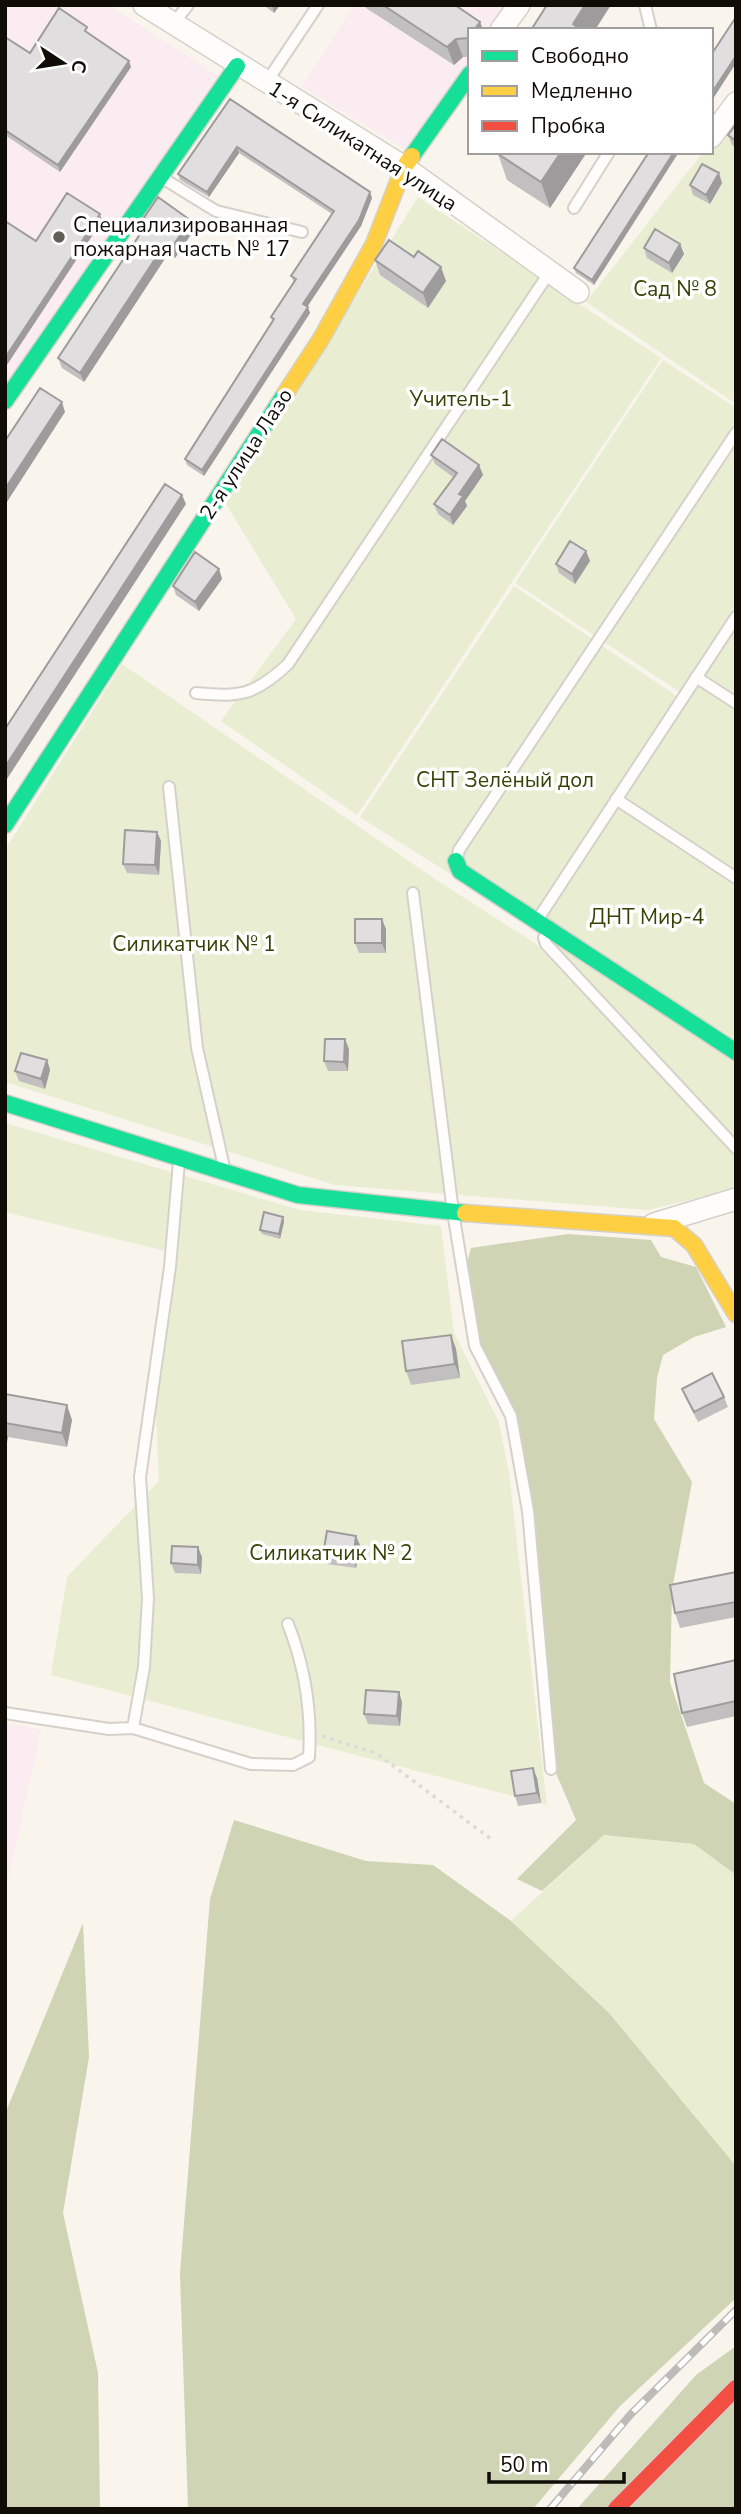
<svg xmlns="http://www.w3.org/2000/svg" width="741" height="2514" viewBox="0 0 741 2514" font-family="'Nunito Sans',sans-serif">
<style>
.industrial{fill:#faecf1}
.green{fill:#e9eed2}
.forest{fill:#ced4b4}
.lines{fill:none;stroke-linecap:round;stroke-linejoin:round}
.lane-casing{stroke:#d5d1ca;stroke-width:14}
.street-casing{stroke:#d5d1ca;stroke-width:24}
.fast-casing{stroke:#d5d1ca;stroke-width:19}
.slow-casing{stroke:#d5d1ca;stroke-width:19}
.jam-casing{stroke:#d5d1ca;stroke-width:19}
.path{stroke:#dddbd8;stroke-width:3.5;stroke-dasharray:3.5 5;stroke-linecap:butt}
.lane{stroke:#fefdfc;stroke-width:10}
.street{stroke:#fefdfc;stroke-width:21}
.fast{stroke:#16e098;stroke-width:16}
.slow{stroke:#ffcf43;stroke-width:16}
.jam{stroke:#f24e42;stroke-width:16}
.rail-casing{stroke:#bdbbb9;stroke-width:8}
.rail{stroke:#fff;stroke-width:5;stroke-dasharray:16;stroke-linecap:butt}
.wall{fill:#c2bfc0}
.shaded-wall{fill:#9e9b9c}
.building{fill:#e1dedf;stroke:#9e9b9c;stroke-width:2}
.poi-dot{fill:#625e57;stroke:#fff;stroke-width:2.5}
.labels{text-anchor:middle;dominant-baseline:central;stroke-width:7;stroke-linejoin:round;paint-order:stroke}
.street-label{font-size:21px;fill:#100d07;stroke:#fff}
.poi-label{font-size:21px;fill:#100d07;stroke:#fff;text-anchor:start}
.park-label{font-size:21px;fill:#354205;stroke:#fff}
</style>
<rect width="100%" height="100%" fill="#f9f4ec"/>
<!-- industrial -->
<path class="industrial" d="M5 5H109L221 78 5 396Z
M354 5H513L499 30H470V72L413 154 302 87Z
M5 1722 41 1730 5 1893Z"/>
<!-- green -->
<path class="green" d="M736 111V404L586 302 703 152H711V142Z
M418 197 661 358 357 815 221 721 296 619 226 504Z
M663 360 736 408V610L681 693 515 583Z
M514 586 678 697 531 925 360 817Z
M736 624V1144L536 926Z
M122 664 435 879 536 944 736 1156V1189L648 1210 335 1185 5 1082V850Z
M5 1123 300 1210 441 1226 454 1333 499 1422 509 1473 547 1805 51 1675 67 1577 159 1481 155 1396 178 1254 5 1212Z
M604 1835 694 1844 736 1875V2166L609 2013 511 1921Z"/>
<!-- forest -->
<path class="forest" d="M568 1234 651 1240 661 1257 696 1267 726 1327 694 1337 663 1355 657 1378 654 1419 692 1482 672 1590 670 1682 704 1783 736 1804V1875L694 1844 604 1835 542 1891 517 1879 576 1820 556 1773 528 1511 511 1416 475 1346 463 1279 471 1248Z
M234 1820 366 1861 433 1865 511 1921 609 2013 736 2166V2298L620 2406 533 2509H188L180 2273 210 1899Z
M83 1923 89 2057 63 2213 98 2373 100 2509H5V2114Z
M736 2346V2509H577L696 2375Z"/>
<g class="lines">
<defs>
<path id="lane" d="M645 5 651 30
M173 24 188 5
M266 83 318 5
M164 179 216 211 302 232
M574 208 609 152
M696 677 736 703
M196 693C240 697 254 696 288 664L549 273
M169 787 197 1048 224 1167
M616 799 736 878
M457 858 459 850 736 433
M413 893 453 1212 475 1346 511 1416 528 1511 551 1769
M538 919 736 617
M544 938 546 944 736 1148
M5 1713 109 1729 133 1728 251 1764 293 1765 309 1757C312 1710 305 1667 288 1624
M133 1728 144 1667 148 1598 140 1477 170 1267 179 1162"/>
<path id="street" d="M144 5 404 167 578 292
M501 30 519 5
M711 137 736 103
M654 1224 736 1199"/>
<path id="fast" d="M412 156 470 74
M5 401 237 66
M5 825 285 394
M456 861 460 871 736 1052
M5 1103 298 1195 465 1213"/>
<path id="slow" d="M285 394 321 339 374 244 404 167 412 156
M465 1213 674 1228 694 1245 736 1314"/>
<path id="jam" d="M616 2509 736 2388"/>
</defs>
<!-- lane casing -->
<use href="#lane" class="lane-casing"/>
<!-- street casing -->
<use href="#street" class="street-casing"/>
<!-- fast casing -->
<use href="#fast" class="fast-casing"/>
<!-- slow casing -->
<use href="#slow" class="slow-casing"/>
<!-- jam casing -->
<use href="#jam" class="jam-casing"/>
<!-- path -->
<path class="path" d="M322 1736 376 1753 491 1839"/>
<!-- lane -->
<use href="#lane" class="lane"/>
<!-- street -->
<use href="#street" class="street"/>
<!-- fast -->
<use href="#fast" class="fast"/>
<!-- slow -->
<use href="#slow" class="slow"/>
<!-- jam -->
<use href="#jam" class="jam"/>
<defs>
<path id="rail" d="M550 2509 631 2414 736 2310"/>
</defs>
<!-- rail casing -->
<use href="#rail" class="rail-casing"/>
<!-- rail -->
<use href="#rail" class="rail"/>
</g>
<!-- wall -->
<path class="wall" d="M263 5H280L274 13Z
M365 5H455L480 22 483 30H470V57H463L454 65 366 8Z
M89 34 131 67 60 172 5 135V37L30 53Z
M230 99 372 198 361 226 307 307 310 313 204 476 187 465 185 459 272 321 271 317 294 282 291 276 332 214 239 153 209 197 180 180 178 174Z
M736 124V148L732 145 728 135Z
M499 152H587L550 208 507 180 498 154Z
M649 152 594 285 576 273 574 268Z
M722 183 710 204 693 195 690 185Z
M139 225 194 230 175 258 168 254 84 382 62 368 58 358 142 231Z
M680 244 684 254 672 273 647 258 644 248Z
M375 260 446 281 428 308 380 275Z
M431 455 479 465 483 475 465 501 467 506 453 525 438 514 434 504 453 477 435 464Z
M586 551 590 561 575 584 559 573 556 564Z
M219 569 222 579 199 611 176 595 173 586Z
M157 832 161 841 159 875 127 873 123 864Z
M386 929V953H359L355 943Z
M349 1049 348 1071H328L324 1061Z
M47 1060 50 1070 45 1089 19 1081 15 1071Z
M283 1217 284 1222 280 1239 262 1234 260 1230Z
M451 1335 456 1349 460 1378 411 1385 406 1371Z
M682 1389 724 1397 728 1407 698 1422 686 1399Z
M5 1394 72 1420 67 1447 8 1437 5 1452Z
M360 1545 356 1568 327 1564 323 1554Z
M202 1557 201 1574 175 1573 171 1563Z
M736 1572V1617L680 1628 675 1613Z
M736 1660V1716L687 1727 682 1713Z
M402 1702 400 1726 368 1724 364 1714Z
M537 1778 541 1803 518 1806 515 1796Z"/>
<!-- shaded-wall -->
<path class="shaded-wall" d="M272 5H280L274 13Z
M585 5H611L595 30H575L573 24Z
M480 22 483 30H474Z
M456 39 463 57 454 65 447 47Z
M736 56V63L711 102V94Z
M129 61 131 67 60 172 58 165Z
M237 147 239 153 209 197 207 192Z
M561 152H587L550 208 541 182Z
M674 152H679L594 285 592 280Z
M719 173 722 183 710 204 706 195Z
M370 192 372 198 361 226 305 310 303 304Z
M100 214 102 221 5 368V358Z
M190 220 194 230 175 258 171 249Z
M165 244 168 254 84 382 80 373Z
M680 244 684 254 672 273 669 263Z
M441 267 446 281 428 308 423 293Z
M308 307 310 313 204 476 202 470Z
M62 402 65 412 5 505V489Z
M479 465 483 475 465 501 467 506 453 525 450 515 459 494Z
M182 495 186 504 5 782V767Z
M586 551 590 561 575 584 572 574Z
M219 569 222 579 199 611 195 602Z
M157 832 161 841 159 875 155 865Z
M382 919 386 929V953L382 943Z
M345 1039 349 1049 348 1071 344 1062Z
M47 1060 50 1070 45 1089 41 1079Z
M283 1217 284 1222 280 1239 279 1234Z
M451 1335 456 1349 460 1378 455 1364Z
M67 1405 72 1420 67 1447 62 1433Z
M5 1429 8 1437 5 1452Z
M356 1536 360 1545 356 1568 353 1559Z
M198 1547 202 1557 201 1574 198 1565Z
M399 1692 402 1702 400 1726 397 1716Z
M533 1768 537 1778 541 1803 537 1793Z"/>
<!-- building -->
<path class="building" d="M383 5H455L480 22 474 30H470V37L469 38 456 39 447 47Z
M547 5H585L573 24 581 30H531Z
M59 8 87 27 85 31 129 61 58 165 5 130V37L30 53Z
M736 17V56L711 94V55Z
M230 99 370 192 359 220 303 304 308 307 202 470 185 459 274 319 271 317 296 279 291 276 334 211 237 147 207 192 178 174Z
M736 124V141L728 135Z
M499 152H561L541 182 498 154Z
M649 152H674L592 280 574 268Z
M702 164 719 173 706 195 690 185Z
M67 193 100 214 5 358V221L36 241Z
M158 197 190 220 171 249 165 244 80 373 58 358 144 228 139 225Z
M655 229 680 244 669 263 644 248Z
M389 240 414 257 418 251 441 267 423 293 375 260Z
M40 388 62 402 5 489V441Z
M442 439 479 465 459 494 463 496 450 515 434 504 457 473 431 455Z
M165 484 182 495 5 767V729Z
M570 541 586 551 572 574 556 564Z
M195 552 219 569 195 602 173 586Z
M125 830 157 832 155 865 123 864Z
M355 919H382V943H355Z
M325 1039H345L344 1062 324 1061Z
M21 1053 47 1060 41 1079 15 1071Z
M264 1212 283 1217 279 1234 260 1230Z
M451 1335 455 1364 406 1371 402 1341Z
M712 1373 724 1397 694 1412 682 1389Z
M5 1394 67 1405 62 1433 5 1423Z
M327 1531 356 1536 353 1559 323 1554Z
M172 1546 198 1547V1565L171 1563Z
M736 1572V1602L675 1613 670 1585Z
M736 1660V1701L682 1713 674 1674Z
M366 1690 399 1692 397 1716 364 1714Z
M533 1768 537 1793 515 1796 511 1771Z"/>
<!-- markers -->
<circle class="poi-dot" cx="59" cy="237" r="7"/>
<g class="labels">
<!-- street labels -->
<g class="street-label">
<text transform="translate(363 146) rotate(33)">1-я Силикатная улица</text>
<text transform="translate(246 454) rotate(-57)">2-я улица Лазо</text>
</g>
<!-- poi labels -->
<g class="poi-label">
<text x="73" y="225">Специализированная<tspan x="73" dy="24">пожарная часть № 17</tspan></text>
</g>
<!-- park labels -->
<g class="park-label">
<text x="675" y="289">Сад № 8</text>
<text x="461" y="399">Учитель-1</text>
<text x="505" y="780">СНТ Зелёный дол</text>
<text x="647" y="917">ДНТ Мир-4</text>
<text x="194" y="944">Силикатчик № 1</text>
<text x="331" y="1553">Силикатчик № 2</text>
</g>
</g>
<!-- border -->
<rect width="741" height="2514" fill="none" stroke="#100d07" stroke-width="14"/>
<!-- legend -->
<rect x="468" y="28" width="245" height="126" fill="#ffffff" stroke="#9f9e9c" stroke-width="2"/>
<rect x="482" y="51" width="35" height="10" fill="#16e098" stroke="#9f9e9c" stroke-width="2"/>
<text x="531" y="63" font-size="21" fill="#100d07">Свободно</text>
<rect x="482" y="86" width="35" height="10" fill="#ffcf43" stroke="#9f9e9c" stroke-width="2"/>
<text x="531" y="98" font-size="21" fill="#100d07">Медленно</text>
<rect x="482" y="121" width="35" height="10" fill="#f24e42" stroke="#9f9e9c" stroke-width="2"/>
<text x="531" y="133" font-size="21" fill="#100d07">Пробка</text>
<!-- north arrow -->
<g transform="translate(63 63) rotate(102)" stroke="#ffffff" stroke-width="5" paint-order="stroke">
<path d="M0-5L12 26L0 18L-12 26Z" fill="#100d07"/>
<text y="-10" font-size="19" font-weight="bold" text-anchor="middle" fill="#100d07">С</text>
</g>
<!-- scale -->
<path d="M489 2472v10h135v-10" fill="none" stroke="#100d07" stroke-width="3.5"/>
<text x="500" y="2472" font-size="21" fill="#100d07" stroke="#ffffff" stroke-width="5" paint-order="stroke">50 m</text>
</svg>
